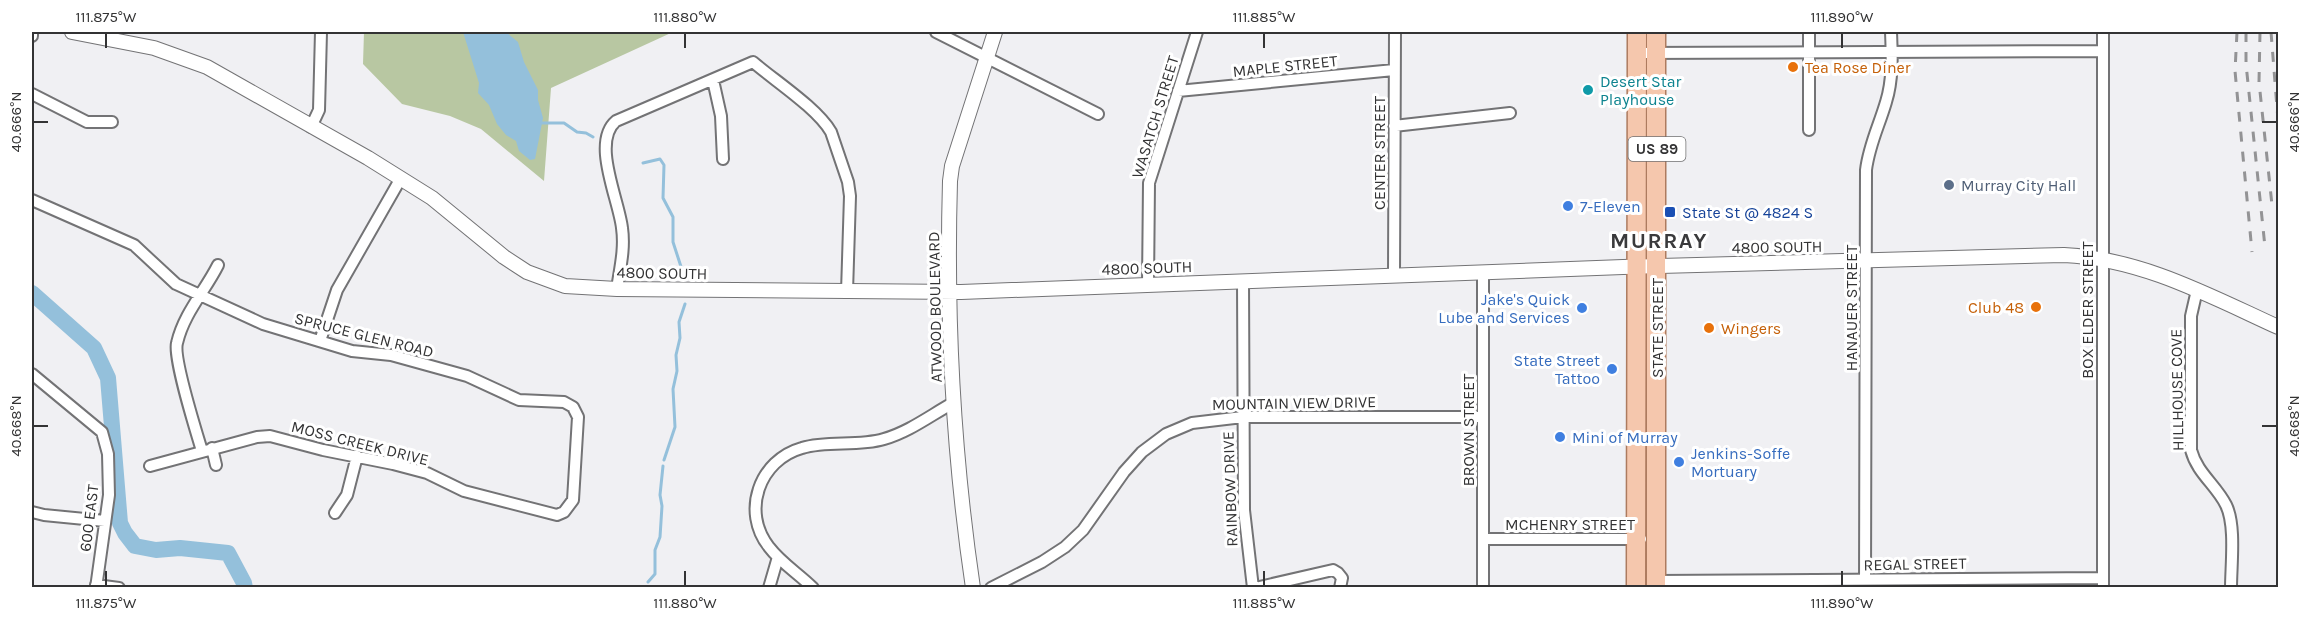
<svg xmlns="http://www.w3.org/2000/svg" width="2310" height="619" viewBox="0 0 2310 619" font-family="Karla,sans-serif">
<style>
.green{fill:#b8c7a2}
.water{fill:#94c0db}
.lines{fill:none;stroke-linecap:round;stroke-linejoin:round}
.stream{stroke:#94c0db;stroke-width:3}
.river{stroke:#94c0db;stroke-width:16}
.minor-casing{stroke:#737375;stroke-width:14}
.tertiary-casing{stroke:#737375;stroke-width:16}
.primary-casing{stroke:#ad7b5f;stroke-width:21}
.minor{stroke:#fff;stroke-width:10}
.tertiary{stroke:#fff;stroke-width:14}
.primary{stroke:#f5c7ad;stroke-width:18}
.rail{stroke:#939395;stroke-width:3;stroke-dasharray:10 10;stroke-linecap:butt}
.ticks{fill:none;stroke:#333334;stroke-width:2}
.food-dot{fill:#e8710a;stroke:#fff;stroke-width:2}
.culture-dot{fill:#0f9aa8;stroke:#fff;stroke-width:2}
.service-dot{fill:#5c6f8a;stroke:#fff;stroke-width:2}
.shop-dot{fill:#3f7fe0;stroke:#fff;stroke-width:2}
.transit-dot{fill:#1a4fb4;stroke:#fff;stroke-width:2}
.labels{text-anchor:middle;dominant-baseline:central;stroke-width:6;stroke-linejoin:round;paint-order:stroke}
.shield{fill:#fff;stroke:#707071;stroke-width:1.5}
.shield-label{font-size:15px;font-weight:bold;fill:#333334}
.street-label{font-size:16px;fill:#333334;stroke:#fff}
.food-label{font-size:16px;fill:#c56008;stroke:#fff;text-anchor:start}
.culture-label{font-size:16px;fill:#0d838f;stroke:#fff;text-anchor:start}
.service-label{font-size:16px;fill:#4e5e75;stroke:#fff;text-anchor:start}
.shop-label{font-size:16px;fill:#366cbe;stroke:#fff;text-anchor:start}
.transit-label{font-size:16px;fill:#164399;stroke:#fff;text-anchor:start}
.district-label{font-size:22px;font-weight:bold;letter-spacing:1.5px;fill:#3a3a3c;stroke:#fff}
.neatline{fill:none;stroke:#333334;stroke-width:2}
.ticks-label{font-size:15px;text-anchor:middle;fill:#333334}
</style>
<rect width="100%" height="100%" fill="#f0f0f3"/>
<!-- green -->
<path class="green" d="M364 32H673L551 88 544 181 481 129 450 116 402 104 363 64Z"/>
<!-- water -->
<path class="water" d="M463 32H506L518 42 524 62 538 90V100L543 118 535 159 530 160 519 151 516 141 506 135 497 124 489 105 478 93 479 83Z"/>
<g class="lines">
<!-- stream -->
<path class="stream" d="M542 123H564L577 132 586 133 593 137
M643 163 660 159 664 165 663 198 673 217V242L684 276
M664 460 675 427 673 389 677 371 676 355 680 338 679 322 685 304
M648 582 655 574V550L660 537 662 506 660 495 663 466"/>
<!-- river -->
<path class="river" d="M32 293 94 348 108 378 120 523 125 533 135 546 156 550 180 548 228 553 244 583 245 588"/>
<defs>
<path id="minor" d="M936 32 1098 114
M1809 32V130
M2103 32V588
M32 36V32
M1637 53 2103 51
M713 80 721 116 723 159
M1178 91 1394 70
M32 94 87 122H112
M1394 126 1510 113
M311 127 319 110 321 32
M32 200 134 245 176 284 263 324 352 351 391 355 467 376 519 400 564 402 573 407 578 417 573 500 564 512 557 515 464 491 427 473 393 464 323 450 270 436 257 437 150 466
M1394 275 1395 32
M1243 281 1244 510 1253 588
M1148 285 1149 183 1197 32
M617 289C620 268 625 249 622 228 619 200 591 142 616 121L753 62C775 81 817 108 831 132L848 182 850 196 847 292
M2197 290 2191 316V450C2197 473 2216 485 2226 505 2236 525 2231 565 2231 588
M320 341 337 290 401 178
M32 374 102 432 108 454 109 495 96 588
M212 448 216 465
M202 451C196 431 173 358 177 343 184 313 205 291 218 265
M32 512 44 515 105 521
M335 513 347 495 357 456
M1483 539H1641
M1656 581 2103 578
M96 585 119 588
M769 588 778 557
M813 588C799 574 781 563 769 547 741 512 759 460 802 448 828 440 857 447 884 439 909 432 931 415 953 403
M991 588 1042 562 1065 547 1083 530 1124 472 1142 452 1166 434 1192 423 1243 417H1483
M1255 588 1333 570 1338 573 1342 578 1340 588
M1483 588V273
M1865 588 1866 170C1869 145 1879 126 1886 102 1893 80 1892 55 1891 32"/>
<path id="tertiary" d="M72 32 154 48 207 67 368 158 432 198 504 257 527 272 565 286 617 289 961 292 1623 267 2064 255C2142 259 2208 295 2278 327
M973 588C953 453 946 317 950 181L952 166 995 32"/>
<path id="primary" d="M1636 588 1637 32
M1656 588V32"/>
</defs>
<!-- minor casing -->
<use href="#minor" class="minor-casing"/>
<!-- tertiary casing -->
<use href="#tertiary" class="tertiary-casing"/>
<!-- primary casing -->
<use href="#primary" class="primary-casing"/>
<!-- minor -->
<use href="#minor" class="minor"/>
<!-- tertiary -->
<use href="#tertiary" class="tertiary"/>
<!-- primary -->
<use href="#primary" class="primary"/>
<!-- rail -->
<path class="rail" d="M2237 32 2235 71 2252 252
M2246 32V64L2265 247
M2260 32 2259 82 2272 205
M2271 32 2278 120"/>
</g>
<!-- ticks -->
<path class="ticks" d="M106 33V48M685 33V48M1264 33V48M1842 33V48M33 122H48M2262 122H2277M33 426H48M2262 426H2277M106 571V586M685 571V586M1264 571V586M1842 571V586"/>
<!-- markers -->
<g class="food-dot">
<circle cx="1793" cy="67" r="6"/>
<circle cx="2036" cy="307" r="6"/>
<circle cx="1709" cy="328" r="6"/>
</g>
<circle class="culture-dot" cx="1588" cy="90" r="6"/>
<circle class="service-dot" cx="1949" cy="185" r="6"/>
<g class="shop-dot">
<circle cx="1568" cy="206" r="6"/>
<circle cx="1582" cy="308" r="6"/>
<circle cx="1612" cy="369" r="6"/>
<circle cx="1560" cy="437" r="6"/>
<circle cx="1679" cy="462" r="6"/>
</g>
<rect class="transit-dot" x="1664" y="206" width="12" height="12" rx="3"/>
<g class="labels">
<!-- shield labels -->
<rect class="shield" x="1628.5" y="137" width="57" height="24" rx="4.5"/>
<g class="shield-label">
<text x="1657" y="149">US 89</text>
</g>
<!-- street labels -->
<g class="street-label">
<text transform="translate(1285 66) rotate(-6)">MAPLE STREET</text>
<text transform="translate(1155 117) rotate(-73)">WASATCH STREET</text>
<text transform="translate(1379 153) rotate(-90)">CENTER STREET</text>
<text transform="translate(1777 247) rotate(-1)">4800 SOUTH</text>
<text transform="translate(1147 268) rotate(-2)">4800 SOUTH</text>
<text transform="translate(662 273) rotate(1)">4800 SOUTH</text>
<text transform="translate(935 307) rotate(-91)">ATWOOD BOULEVARD</text>
<text transform="translate(1851 308) rotate(-90)">HANAUER STREET</text>
<text transform="translate(2087 310) rotate(-90)">BOX ELDER STREET</text>
<text transform="translate(1657 328) rotate(-90)">STATE STREET</text>
<text transform="translate(364 335) rotate(14)">SPRUCE GLEN ROAD</text>
<text transform="translate(2177 390) rotate(-91)">HILLHOUSE COVE</text>
<text transform="translate(1294 403) rotate(-1)">MOUNTAIN VIEW DRIVE</text>
<text transform="translate(1468 430) rotate(-90)">BROWN STREET</text>
<text transform="translate(360 443) rotate(14)">MOSS CREEK DRIVE</text>
<text transform="translate(1230 489) rotate(-92)">RAINBOW DRIVE</text>
<text transform="translate(89 518) rotate(-83)">600 EAST</text>
<text x="1570" y="524">MCHENRY STREET</text>
<text transform="translate(1915 564) rotate(-1)">REGAL STREET</text>
</g>
<!-- food labels -->
<g class="food-label">
<text x="1805" y="67">Tea Rose Diner</text>
<text x="2024" y="307" text-anchor="end">Club 48</text>
<text x="1721" y="328">Wingers</text>
</g>
<!-- culture labels -->
<g class="culture-label">
<text x="1600" y="81">Desert Star<tspan x="1600" dy="18">Playhouse</tspan></text>
</g>
<!-- service labels -->
<g class="service-label">
<text x="1961" y="185">Murray City Hall</text>
</g>
<!-- shop labels -->
<g class="shop-label">
<text x="1580" y="206">7-Eleven</text>
<text x="1570" y="299" text-anchor="end">Jake's Quick<tspan x="1570" dy="18">Lube and Services</tspan></text>
<text x="1600" y="360" text-anchor="end">State Street<tspan x="1600" dy="18">Tattoo</tspan></text>
<text x="1572" y="437">Mini of Murray</text>
<text x="1691" y="453">Jenkins-Soffe<tspan x="1691" dy="18">Mortuary</tspan></text>
</g>
<!-- transit labels -->
<g class="transit-label">
<text x="1682" y="212">State St @ 4824 S</text>
</g>
<!-- district labels -->
<g class="district-label">
<text x="1659" y="241">MURRAY</text>
</g>
</g>
<!-- border -->
<rect width="2310" height="619" fill="none" stroke="#ffffff" stroke-width="66"/>
<rect x="33" y="33" width="2244" height="553" class="neatline"/>
<g class="ticks-label">
<text x="106" y="22">111.875°W</text>
<text x="685" y="22">111.880°W</text>
<text x="1264" y="22">111.885°W</text>
<text x="1842" y="22">111.890°W</text>
<text transform="translate(2294 122) rotate(-90)" y="5">40.666°N</text>
<text transform="translate(16 122) rotate(-90)" y="5">40.666°N</text>
<text transform="translate(2294 426) rotate(-90)" y="5">40.668°N</text>
<text transform="translate(16 426) rotate(-90)" y="5">40.668°N</text>
<text x="106" y="608">111.875°W</text>
<text x="685" y="608">111.880°W</text>
<text x="1264" y="608">111.885°W</text>
<text x="1842" y="608">111.890°W</text>
</g>
</svg>
